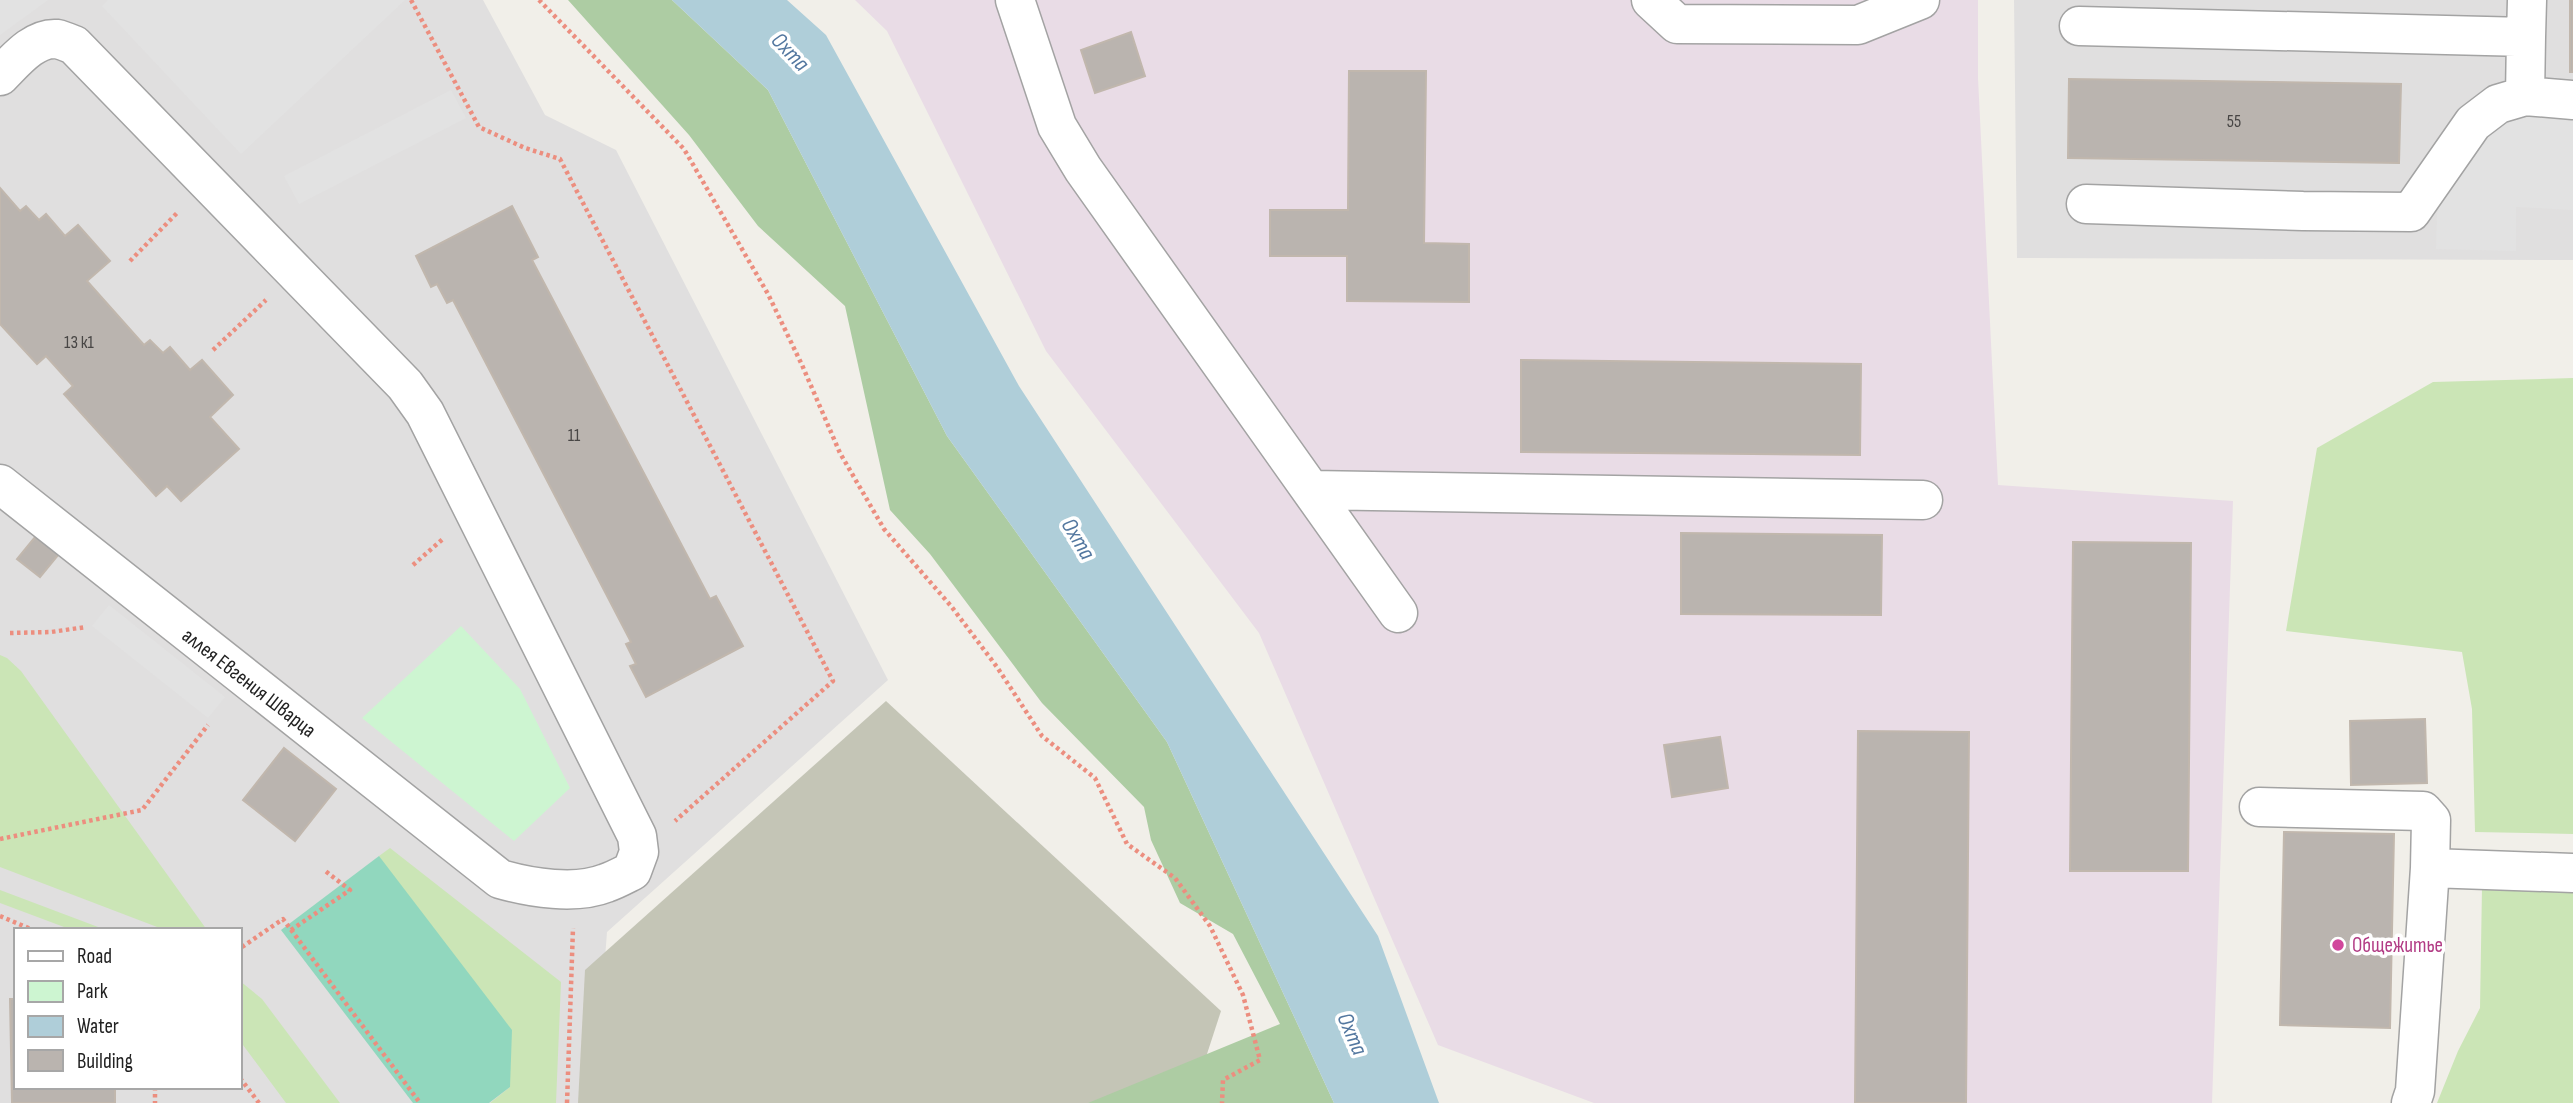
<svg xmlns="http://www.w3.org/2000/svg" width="2573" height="1103" viewBox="0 0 2573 1103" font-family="'Sofia Sans Condensed',sans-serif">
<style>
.residential{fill:#e0dfdf;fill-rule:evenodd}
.industrial{fill:#e9dce6}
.construction{fill:#c4c5b6}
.grass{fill:#cbe5b6}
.forest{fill:#adcca3}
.park{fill:#cdf5d1}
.pitch{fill:#91d7be}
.parking{fill:#e2e2e2}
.water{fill:#afced9}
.building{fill:#bab4af;stroke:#c1b7ad;stroke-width:2}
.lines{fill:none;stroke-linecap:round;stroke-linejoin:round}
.minor-casing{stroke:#a3a3a3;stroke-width:41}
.path{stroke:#ec8e7f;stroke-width:4.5;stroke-dasharray:3.5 3.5;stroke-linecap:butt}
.minor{stroke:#fff;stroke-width:38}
.hotel-dot{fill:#d1479c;stroke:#fff;stroke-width:2.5}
.labels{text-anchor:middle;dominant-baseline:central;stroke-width:7;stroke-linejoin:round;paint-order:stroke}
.number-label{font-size:18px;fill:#484645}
.street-label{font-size:21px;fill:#222;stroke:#fff}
.hotel-label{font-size:21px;fill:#b23c85;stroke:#fff;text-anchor:start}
.water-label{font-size:23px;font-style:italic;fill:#5478a0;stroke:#fff}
</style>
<rect width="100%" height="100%" fill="#f1efe9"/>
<!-- residential -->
<path class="residential" d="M0 0H483L545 115 616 150 888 680 607 932 594 1103H0ZM16 930H240V1087H16Z
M2014 0H2573V260L2017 258Z"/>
<!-- industrial -->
<path class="industrial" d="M855 0H1978V78L1998 485 2233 501 2212 1103H1594L1438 1045 1259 633 1046 351 887 31Z"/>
<!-- construction -->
<path class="construction" d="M886 701 1221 1011 1191 1103H578L585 970Z"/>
<!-- grass -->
<path class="grass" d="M2573 378V834L2475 832 2472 709 2462 652 2286 631 2317 448 2433 382Z
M0 655 7 658 21 671 207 930H165L0 867Z
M390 848 561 982 556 1103H490L510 1087 379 856Z
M2482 887 2573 889V1103H2437L2458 1051 2480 1008Z
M0 890 106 930H72L0 903Z
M240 981 262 999 340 1103H286L240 1041Z"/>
<!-- forest -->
<path class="forest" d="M568 0H672L768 90 947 436 1167 742 1334 1103H1088L1280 1024 1233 934 1180 903 1151 840 1144 807 1042 703 930 554 890 510 845 306 758 226 689 135Z"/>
<!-- park -->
<path class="park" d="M461 626 520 689 570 788 514 841 362 718Z"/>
<!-- pitch -->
<path class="pitch" d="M379 856 512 1030 510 1087 489 1103H413L281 930Z"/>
<!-- parking -->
<path class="parking" d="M0 0H48L0 35Z
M108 0H405L241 154 102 6Z
M451 90 466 118 299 204 284 176Z
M2522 115 2573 119V210L2516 207V251L2436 249 2437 214 2444 193 2497 121Z
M109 605 225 697 208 718 92 626Z"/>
<!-- water -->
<path class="water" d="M672 0H787L826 35 1019 386 1378 936 1439 1103H1334L1167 742 947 436 768 90Z"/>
<!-- building -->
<path class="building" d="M2570 0H2573V72H2570Z
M1131 32 1145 76 1095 93 1081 50Z
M1349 71H1426L1424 243 1469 244V302L1347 301V256H1270V210H1348Z
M2069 79 2401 84 2399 163 2068 158Z
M0 188 20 211 26 206 39 220 46 214 65 236 78 225 110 261 87 281 144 345 150 340 163 353 170 347 190 370 202 360 233 395 210 417 239 449 181 501 167 486 156 496 64 394 73 386 46 356 37 364 0 324Z
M512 206 538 257 532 260 710 599 716 596 743 646 646 697 630 666 636 664 626 644 631 642 578 540 453 300 447 303 437 284 431 287 416 256Z
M1521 360 1861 364 1860 455 1521 452Z
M1681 533 1882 535 1881 615 1681 614Z
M36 536 59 554 40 577 17 559Z
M2073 542 2191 543 2188 871H2070Z
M2425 719 2427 783 2351 785 2350 721Z
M1858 731 1969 732 1966 1103H1855Z
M1720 737 1728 788 1672 797 1664 745Z
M284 748 336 789 295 841 243 800Z
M2284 832 2394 834 2390 1028 2280 1025Z
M10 999H16V1087H115V1103H12Z"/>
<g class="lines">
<defs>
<path id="minor" d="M1015 0 1057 126 1083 169 1398 613
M1651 0 1677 24 1858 25 1920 0
M2079 26 2526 37 2525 96 2573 100
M2526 37 2527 0
M0 76C15 61 34 37 57 39 62 40 69 43 74 45L405 385 425 413 637 836 639 852 632 871C624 875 615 880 606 883 576 895 531 888 500 879L0 484
M2086 204 2303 211 2411 212 2473 123 2498 104 2525 96
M1311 490 1923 500
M2259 807 2423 811 2431 820 2430 868
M2411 1103 2415 1091 2430 868 2573 873"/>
</defs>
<!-- minor casing -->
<use href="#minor" class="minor-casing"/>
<!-- path -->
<path class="path" d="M411 0 479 127 525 148 560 159 833 681 675 821
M539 0 684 149 768 294 802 365 840 453 884 529 951 606 997 667 1042 736 1095 778 1127 844 1175 878 1210 926 1243 995 1260 1060 1223 1080 1222 1103
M130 261 179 211
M213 350 266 300
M413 565 444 538
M10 633 51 632 86 627
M0 839 142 810 208 725
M0 916 33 930
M291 930 350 890 324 870
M242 947 283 919 420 1103
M240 1078 259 1103
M155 1087V1103
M567 1103 573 928"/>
<!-- minor -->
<use href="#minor" class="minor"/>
</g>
<!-- markers -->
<circle class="hotel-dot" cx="2338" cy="945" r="7"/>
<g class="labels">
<!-- number labels -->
<g class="number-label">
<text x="2234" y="121">55</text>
<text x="79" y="342">13 к1</text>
<text x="574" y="435">11</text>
</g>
<!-- street labels -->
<g class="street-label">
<text transform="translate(249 683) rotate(38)">аллея Евгения Шварца</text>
</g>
<!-- hotel labels -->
<g class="hotel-label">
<text x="2352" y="945">Общежитье</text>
</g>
<!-- water labels -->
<g class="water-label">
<text transform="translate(790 52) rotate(46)">Охта</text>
<text transform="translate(1078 539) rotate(59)">Охта</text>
<text transform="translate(1352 1034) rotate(67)">Охта</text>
</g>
</g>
<!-- legend -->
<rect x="14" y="928" width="228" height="161" fill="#ffffff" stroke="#a7a7a7" stroke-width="2"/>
<rect x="28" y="951" width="35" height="10" fill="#ffffff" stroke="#a7a7a7" stroke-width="2"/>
<text x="77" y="963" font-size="21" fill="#222222">Road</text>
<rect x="28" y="981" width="35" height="21" fill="#cdf5d1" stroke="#a7a7a7" stroke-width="2"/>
<text x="77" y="998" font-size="21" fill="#222222">Park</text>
<rect x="28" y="1016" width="35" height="21" fill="#afced9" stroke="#a7a7a7" stroke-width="2"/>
<text x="77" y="1033" font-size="21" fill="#222222">Water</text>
<rect x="28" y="1050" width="35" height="21" fill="#bab4af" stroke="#a7a7a7" stroke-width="2"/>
<text x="77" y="1068" font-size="21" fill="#222222">Building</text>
</svg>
